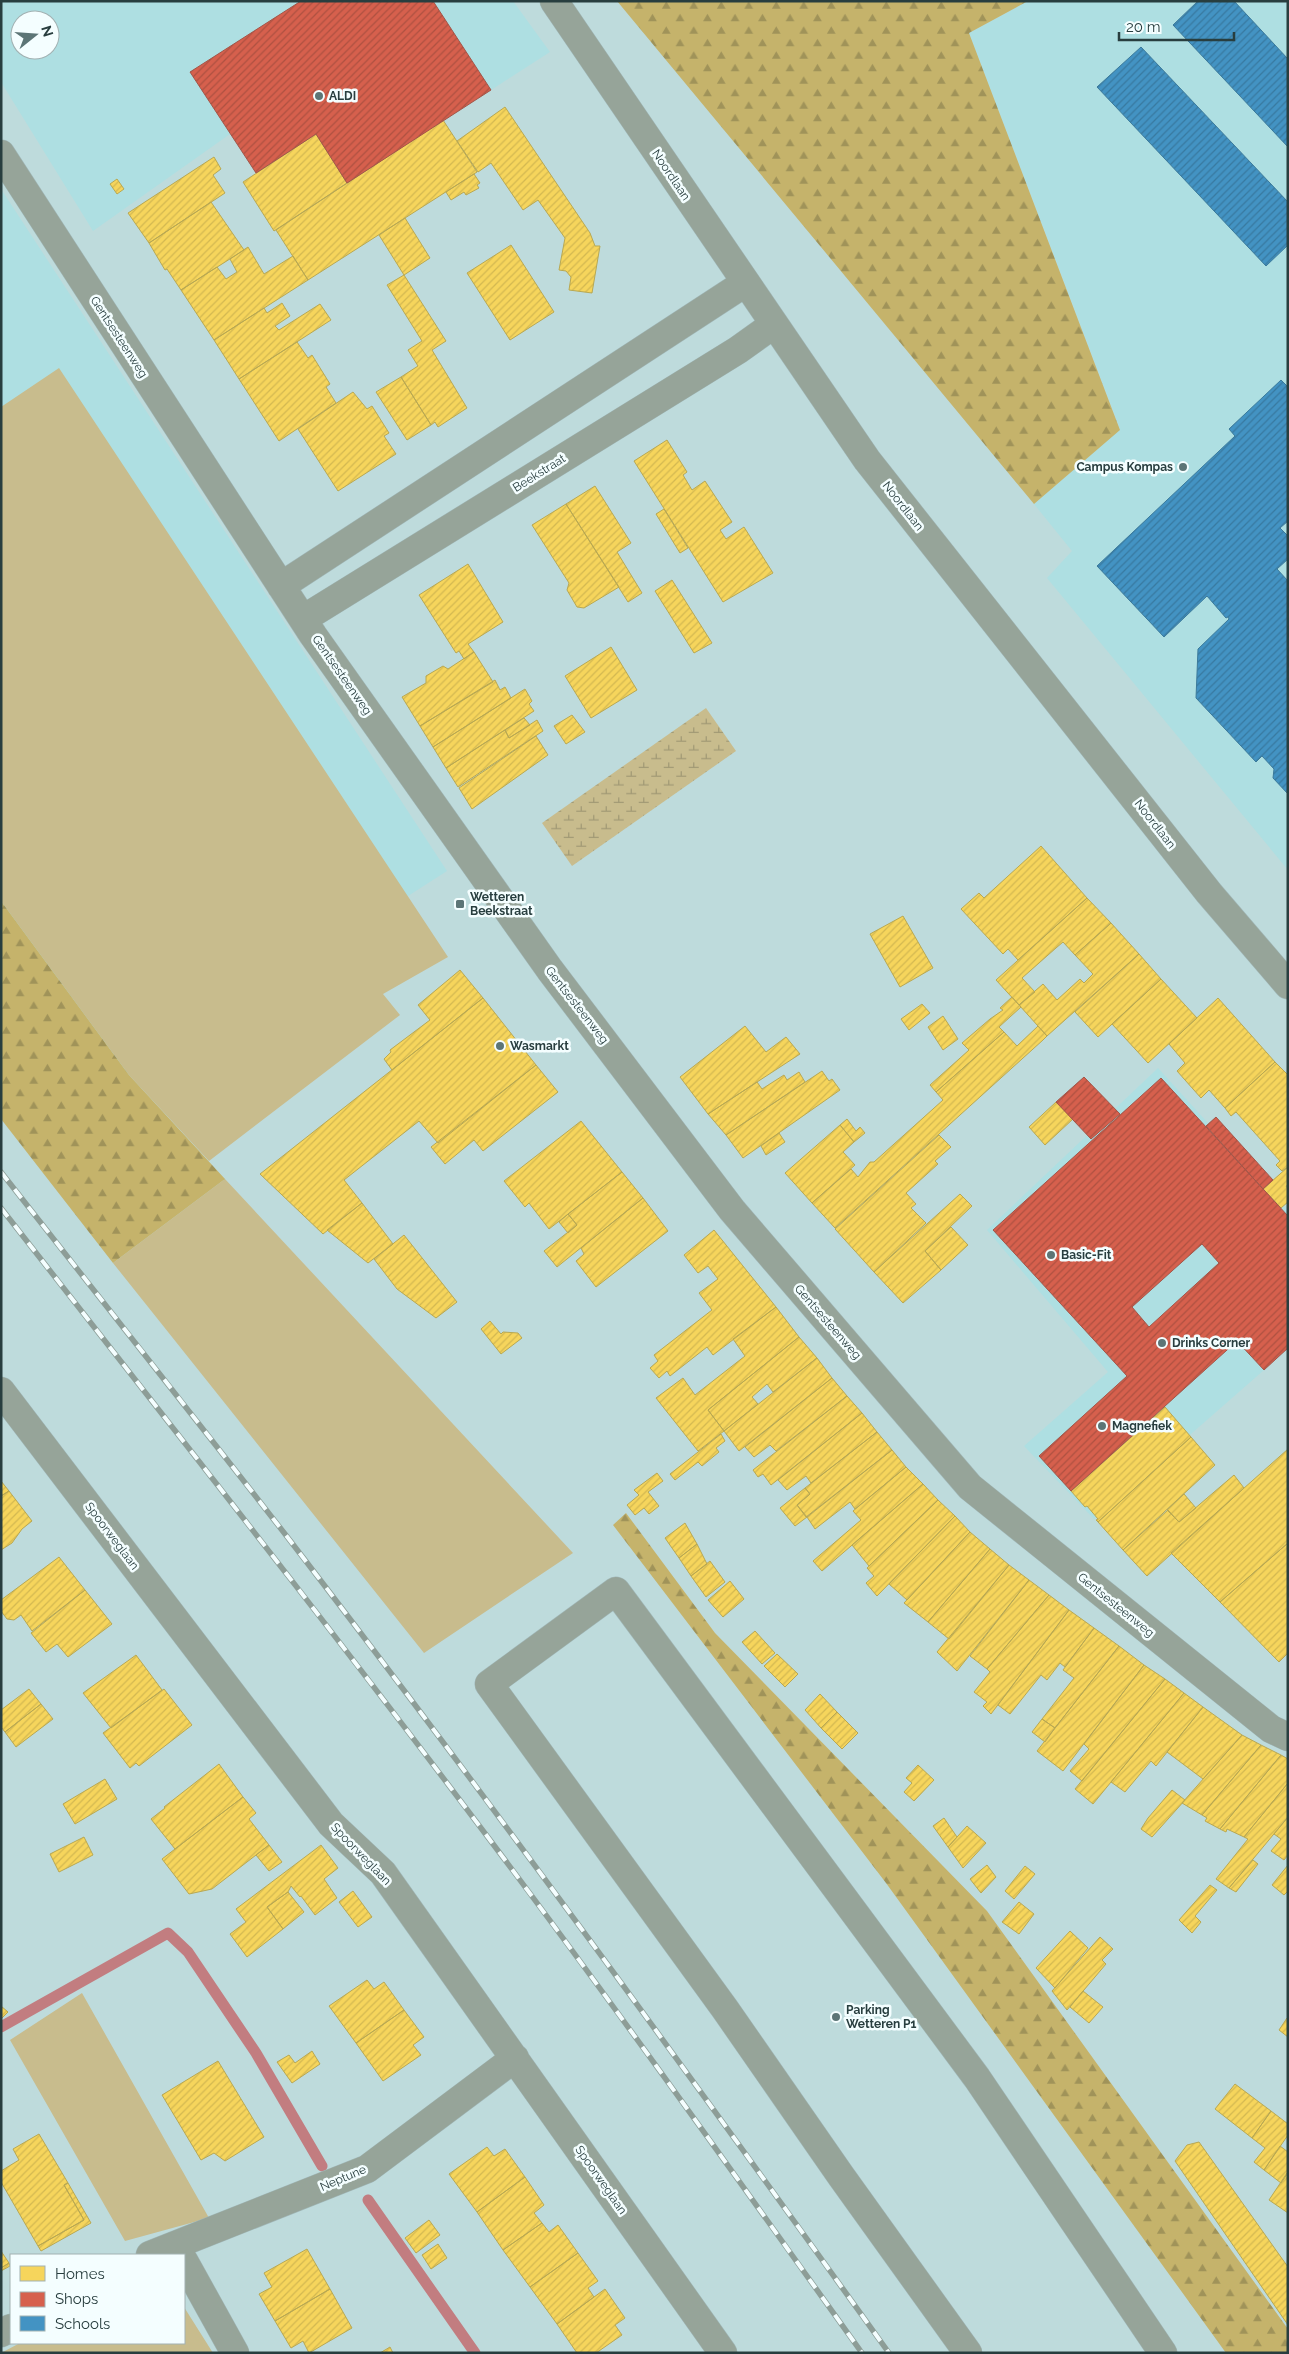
<svg xmlns="http://www.w3.org/2000/svg" width="1289" height="2354" viewBox="0 0 1289 2354" font-family="Raleway,sans-serif">
<style>
.built{fill:#aedfe2;fill-rule:evenodd}
.grass{fill:#c8bc8d}
.forest{fill:url(#forest-firs)}
.wetland{fill:url(#wetland-marsh)}
.homes{fill:url(#homes-hatch);stroke:#b8a853}
.shops{fill:url(#shops-hatch);stroke:#a25649;fill-rule:evenodd}
.schools{fill:url(#schools-hatch);stroke:#3b7a9b}
.lines{fill:none;stroke-linecap:round;stroke-linejoin:round}
.stream{stroke:#c27d80;stroke-width:11}
.minor-casing{stroke:#a2b9ba;stroke-width:29}
.minor{stroke:#96a499;stroke-width:28}
.rail-casing{stroke:#8d9d97;stroke-width:5.5}
.rail{stroke:#f4feff;stroke-width:4;stroke-dasharray:11;stroke-linecap:butt}
.poi-dot{fill:#5c7576;stroke:#f4feff;stroke-width:2}
.labels{text-anchor:middle;dominant-baseline:central;stroke-width:5;stroke-linejoin:round;paint-order:stroke}
.poi-label{font-size:12px;font-weight:bold;fill:#283e3f;stroke:#f4feff;text-anchor:start}
.street-label{font-size:12px;fill:#283e3f;stroke:#f4feff}
</style>
<defs>
<pattern id="forest-firs" width="22" height="20" patternUnits="userSpaceOnUse" patternTransform="scale(1.25)"><rect width="22" height="20" fill="#c5b36b"/><path d="M5 1l3.5 6h-7zM16 11l3.5 6h-7z" fill="#a09359"/></pattern>
<pattern id="wetland-marsh" width="20" height="14" patternUnits="userSpaceOnUse" patternTransform="scale(1.25)"><rect width="20" height="14" fill="#c8bc8d"/><path d="M1 5h8M5 5V1M11 12h8M15 12V8" fill="none" stroke="#a29a75"/></pattern>
<pattern id="homes-hatch" width="6" height="6" patternUnits="userSpaceOnUse" patternTransform="scale(1.25)"><rect width="6" height="6" fill="#f6d55c"/><path d="M-1 1l2-2M0 6l6-6M5 7l2-2" fill="none" stroke="#d3b851"/></pattern>
<pattern id="shops-hatch" width="6" height="6" patternUnits="userSpaceOnUse" patternTransform="scale(1.25)"><rect width="6" height="6" fill="#d6604d"/><path d="M-1 1l2-2M0 6l6-6M5 7l2-2" fill="none" stroke="#ae5141"/></pattern>
<pattern id="schools-hatch" width="6" height="6" patternUnits="userSpaceOnUse" patternTransform="scale(1.25)"><rect width="6" height="6" fill="#4393c3"/><path d="M-1 1l2-2M0 6l6-6M5 7l2-2" fill="none" stroke="#3879a0"/></pattern>
</defs>
<rect width="100%" height="100%" fill="#bedbdc"/>
<!-- built -->
<path class="built" d="M1 1H513L550 52 347 183 316 134 256 173 230 134 93 231 1 82ZM20 20H50V50H20Z
M1028 1H1288V870L1047 578 1072 551 1034 504 1120 429 969 33Z
M1 189 447 871 129 1075 1 901Z
M1158 1068 1288 1211V1349L1094 1519 1024 1446 1108 1372 987 1230Z"/>
<!-- grass -->
<path class="grass" d="M59 368 448 957 383 994 400 1015 209 1161 129 1075 1 901V407Z
M225 1179 573 1553 424 1653 113 1263Z
M82 1993 209 2218 125 2241 10 2040Z
M184 2307 213 2353H1L20 2343H184Z"/>
<!-- forest -->
<path class="forest" d="M617 1H1028L969 33 1120 430 1034 504Z
M1 901 129 1075 225 1179 113 1263 1 1119Z
M626 1513 715 1633 987 1911 1288 2329V2353H1226L886 1883 613 1525Z"/>
<!-- wetland -->
<path class="wetland" d="M706 708 736 751 572 866 542 823Z"/>
<!-- homes -->
<path class="homes" d="M505 107 590 233 595 246H600L592 293 569 290 571 277 566 271 559 270 565 238 538 200 523 210 491 163 478 172 457 141Z
M443 120 477 172 308 280 276 230Z
M316 134 347 183 274 231 243 182Z
M214 157 221 169 213 175 225 193 149 243 128 213Z
M474 174 480 183 477 185 479 188 466 195 464 192 451 200 446 192Z
M117 179 124 189 117 194 110 184Z
M211 202 244 250 181 290 167 269 165 270 149 243Z
M405 218 430 258 404 275 379 235Z
M511 245 554 312 510 340 467 273Z
M248 247 264 274 293 256 308 280 214 340 181 290 217 267 226 279 237 272 230 259Z
M404 275 446 341 432 350 467 408 438 427 435 422 431 425 401 377 418 366 408 350 422 341 387 285Z
M282 303 290 316 275 326 279 330 320 304 331 320 239 379 214 340 264 308 267 313Z
M297 342 308 358 312 355 330 384 326 387 336 403 279 441 239 379Z
M401 377 431 425 407 440 376 392Z
M353 392 367 409 372 406 389 433 384 436 396 454 338 491 298 429Z
M667 440 687 472 683 475 692 490 705 481 732 522 720 530 726 539 744 527 773 573 723 602 634 461Z
M595 486 631 543 617 552 642 593 628 602 566 504Z
M566 504 619 587 584 608 577 607 567 590 569 583 532 525Z
M664 509 688 548 680 553 656 514Z
M468 564 503 622 468 644 474 652 464 659 459 651 456 653 419 595Z
M672 580 712 643 694 653 655 591Z
M611 647 637 690 591 718 565 676Z
M474 652 493 682 420 726 402 697 426 683V676L443 666 448 669Z
M495 680 500 690 505 687 511 698 433 747 420 726Z
M525 689 532 701 529 704 534 711 446 768 433 747Z
M572 715 585 732 566 744 554 726Z
M524 718 530 725 509 738 505 730Z
M537 720 543 731 458 787 446 768 505 730 509 738Z
M536 736 548 755 472 809 459 788Z
M1041 846 1087 898 1018 960 1008 949 1003 954 961 909 979 893 984 898Z
M1087 898 1111 923 1075 955 1063 942 1056 948 1022 978 1035 992 1019 1005 996 980Z
M903 916 933 968 900 987 870 934Z
M1111 923 1139 954 1047 1036 1019 1005 1043 984 1057 1000 1080 979 1084 983 1093 974 1075 955Z
M1139 954 1161 979 1098 1037 1075 1012Z
M460 970 483 998 392 1070 384 1059 391 1052 390 1050 430 1020 418 1005Z
M1161 979 1197 1018 1148 1063 1112 1024Z
M1012 997 1021 1007 999 1027 1004 1032 936 1092 930 1085 969 1050 962 1043 990 1019 1003 1010 1000 1008Z
M483 998 536 1065 438 1143 419 1121 344 1180 362 1203 323 1234 260 1174Z
M1218 998 1275 1062 1225 1108 1209 1090 1201 1098 1177 1071 1185 1063 1169 1044Z
M922 1004 930 1013 909 1030 901 1019Z
M943 1016 958 1039 943 1050 928 1027Z
M745 1026 766 1052 786 1037 800 1054 708 1114 680 1077Z
M1038 1026 1047 1036 1043 1040 835 1228 812 1203 851 1169 858 1177 870 1162H874L943 1100 936 1092 1004 1032 1017 1046Z
M1275 1062 1288 1075V1167L1282 1171 1276 1165 1280 1161 1236 1112 1231 1116 1225 1108Z
M536 1065 558 1092 483 1151 474 1140 445 1164 431 1147Z
M822 1071 829 1081 832 1079 840 1090 743 1158 726 1135Z
M799 1072 805 1082 726 1135 708 1114 757 1082 762 1089 784 1075 787 1080Z
M1056 1102 1073 1119 1045 1145 1029 1127Z
M847 1119 856 1131 860 1127 865 1133 854 1142 840 1125Z
M581 1121 622 1172 549 1229 529 1203 525 1207 504 1181Z
M840 1125 854 1142 843 1152 855 1165 812 1203 785 1173Z
M779 1133 785 1142 766 1155 761 1146Z
M939 1135 951 1147 935 1161 938 1164 906 1193 916 1204 911 1208 926 1223 874 1272 835 1229Z
M1288 1167V1185L1286 1186 1288 1189V1202L1281 1208 1263 1189Z
M622 1172 643 1198 557 1267 544 1251 577 1225 568 1214Z
M960 1194 972 1206 925 1251 941 1270 903 1303 874 1272Z
M643 1198 668 1231 596 1287 576 1261 584 1254 581 1248Z
M362 1203 393 1244 368 1263 327 1230Z
M568 1214 577 1225 568 1233 559 1222Z
M951 1227 968 1245 941 1270 925 1251Z
M714 1230 776 1307 713 1355 707 1347 670 1376 667 1371 659 1378 650 1368 658 1361 654 1355 712 1310 699 1293 718 1279 708 1266 698 1273 684 1255Z
M404 1235 457 1302 436 1318 397 1289 374 1259Z
M776 1307 799 1337 708 1410 724 1431 698 1451 656 1398 683 1378 695 1395 745 1356 733 1339Z
M490 1321 501 1334 503 1332 518 1333 522 1338 501 1354 481 1329Z
M799 1337 817 1358 773 1392 767 1384 752 1397 758 1404 724 1431 708 1410Z
M817 1358 832 1378 739 1451 724 1431Z
M832 1378 847 1396 776 1451 770 1445 754 1457 745 1447Z
M847 1396 862 1413 771 1485 763 1474 758 1477 753 1470Z
M1165 1407 1191 1437 1098 1522 1096 1520 1098 1519 1087 1506 1085 1507 1071 1491Z
M862 1413 877 1432 811 1483 806 1476 787 1490 778 1480Z
M877 1432 892 1450 806 1517 797 1505 810 1494 805 1488Z
M721 1434 725 1441 716 1448 719 1452 702 1466 698 1462 675 1480 670 1474Z
M1191 1437 1215 1465 1123 1550 1098 1522Z
M1288 1449V1543L1220 1602 1171 1553Z
M892 1450 906 1467 855 1509 850 1502 815 1529 807 1517Z
M906 1467 923 1484 822 1571 813 1561 861 1520 853 1511Z
M657 1473 663 1481 648 1492 659 1506 649 1514 644 1508 635 1515 627 1505 639 1495 634 1490Z
M1234 1475 1244 1488 1147 1576 1123 1550 1168 1510 1179 1522Z
M1 1481 9 1491 1 1496Z
M923 1484 938 1500 869 1566 852 1545Z
M805 1488 810 1494 797 1505 807 1517 795 1526 780 1508Z
M9 1491 32 1521 22 1529 12 1543 1 1550V1496Z
M1184 1494 1196 1508 1179 1522 1167 1510Z
M938 1500 955 1516 877 1596 866 1583 874 1576 867 1568Z
M955 1516 970 1532 907 1600 889 1584Z
M685 1523 697 1544 679 1558 665 1538Z
M970 1532 990 1549 928 1622 904 1603Z
M1288 1543V1653L1279 1662 1220 1602Z
M697 1544 707 1564 691 1576 679 1558Z
M990 1549 1009 1565 949 1639 928 1622Z
M59 1557 85 1590 32 1631 21 1615 14 1620 7 1619 1 1611V1600Z
M710 1561 725 1582 706 1597 691 1576Z
M1009 1565 1029 1580 957 1671 937 1652Z
M1029 1580 1049 1595 987 1669 970 1656Z
M730 1581 744 1599 723 1617 708 1600Z
M85 1590 112 1624 68 1657 57 1644 46 1652 31 1633Z
M1049 1595 1069 1610 991 1714 983 1706 987 1702 974 1692 990 1672 987 1669Z
M1069 1610 1094 1628 1065 1667 1060 1663 1047 1680 1041 1675 1010 1714 998 1705Z
M1094 1628 1119 1646 1055 1728 1042 1719 1074 1678 1063 1670Z
M755 1631 775 1653 762 1664 742 1642Z
M1119 1646 1144 1665 1063 1771 1037 1751Z
M777 1654 798 1674 785 1687 764 1666Z
M136 1655 162 1690 111 1728 83 1693Z
M1144 1665 1165 1679 1082 1781 1070 1771 1089 1749 1084 1744Z
M1165 1679 1184 1693 1093 1804 1075 1789Z
M29 1689 41 1704 5 1732 1 1727V1710Z
M164 1689 192 1725 139 1766 136 1763 130 1768 103 1733Z
M1184 1693 1203 1707 1156 1766 1151 1761 1125 1792 1111 1782Z
M820 1694 837 1712 821 1728 805 1710Z
M41 1704 53 1719 16 1747 5 1732Z
M1203 1707 1242 1735 1203 1779 1167 1752Z
M837 1712 858 1733 842 1749 821 1728Z
M1042 1719 1055 1728 1045 1742 1032 1732Z
M1242 1735 1261 1745 1202 1815 1182 1803Z
M1261 1745 1281 1755 1220 1829 1205 1821 1207 1818 1202 1815Z
M1281 1755 1288 1759V1783L1244 1837 1227 1829 1226 1832 1220 1829Z
M219 1764 243 1797 175 1849 151 1819 165 1808 164 1807Z
M918 1765 934 1780 914 1801 904 1792 912 1783 906 1778Z
M105 1779 117 1799 75 1824 63 1804Z
M1288 1783V1817L1229 1888 1216 1879 1248 1839 1244 1837Z
M1172 1790 1185 1800 1152 1837 1141 1829 1148 1818Z
M243 1797 256 1813 249 1819 269 1845 212 1889 189 1894 162 1859Z
M1288 1817V1855L1284 1860 1271 1851 1281 1839 1274 1834Z
M944 1818 957 1837 948 1847 933 1826Z
M967 1826 986 1843 963 1868 948 1847Z
M84 1837 93 1855 59 1872 50 1854Z
M269 1845 282 1862 269 1871 256 1855Z
M321 1845 338 1868 324 1879 337 1898 315 1915 301 1896 300 1897 291 1886 288 1892 267 1907 283 1929 247 1957 230 1934 246 1922 236 1909Z
M1253 1860 1258 1864 1236 1892 1229 1888Z
M987 1865 996 1877 981 1893 970 1879Z
M1288 1865V1891L1284 1895 1272 1885Z
M1025 1866 1035 1874 1014 1899 1005 1891Z
M1210 1885 1217 1890 1195 1916 1201 1922 1192 1933 1179 1920Z
M353 1891 372 1917 358 1927 339 1902Z
M288 1892 304 1912 283 1929 267 1907Z
M1019 1902 1034 1914 1019 1934 1002 1922Z
M1070 1931 1088 1948 1055 1988 1036 1968Z
M1100 1937 1113 1949 1102 1960 1106 1964 1067 2010 1052 1991Z
M367 1980 374 1989 384 1982 404 2010 356 2043 329 2006Z
M1083 1991 1103 2007 1089 2023 1070 2007Z
M1 2006 8 2012 1 2019Z
M404 2010 424 2037 413 2045 421 2055 383 2081 356 2043Z
M1287 2018 1288 2019V2037L1279 2030Z
M312 2051 320 2064 292 2083 277 2062 289 2055 295 2063Z
M218 2061 264 2137 225 2161 214 2153 201 2160 162 2095Z
M1235 2084 1271 2111 1252 2138 1215 2109Z
M1271 2111 1288 2124V2135L1264 2170 1254 2162 1265 2148 1252 2138Z
M39 2134 68 2183 64 2185 84 2220 38 2246 1 2182V2171L19 2160 13 2149Z
M1199 2142 1288 2267V2325L1175 2161 1187 2145Z
M1280 2146 1288 2152V2173L1281 2183 1264 2170Z
M487 2147 494 2156 505 2149 525 2177 477 2212 449 2174Z
M1287 2173 1288 2174V2213L1269 2200Z
M525 2177 544 2205 534 2213 542 2223 503 2250 477 2212Z
M68 2183 91 2223 41 2251 38 2246 84 2220 64 2185Z
M429 2220 440 2235 416 2253 405 2238Z
M542 2223 549 2232 558 2225 578 2253 530 2287 503 2250Z
M438 2244 447 2258 431 2269 422 2255Z
M307 2249 330 2289 275 2321 259 2294 272 2287 264 2273Z
M1 2251 9 2263 1 2268Z
M578 2253 598 2281 588 2288 594 2297 557 2324 530 2287Z
M9 2263 10 2266 1 2271V2268Z
M330 2289 352 2328 309 2353 303 2341 291 2348 275 2321Z
M605 2289 625 2318 615 2325 622 2335 596 2353H577L557 2324Z
M390 2347 393 2353H380Z"/>
<!-- shops -->
<path class="shops" d="M301 1H433L491 90 347 183 316 134 256 173 190 72Z
M1084 1077 1120 1114 1091 1139 1056 1102Z
M1161 1078 1288 1216V1348L1264 1370 1237 1341 1071 1491 1039 1456 1127 1376 993 1230ZM1202 1244 1219 1263 1149 1327 1132 1307Z
M1216 1117 1273 1180 1263 1189 1206 1126Z"/>
<!-- schools -->
<path class="schools" d="M1198 1H1234L1288 59V147L1173 25Z
M1141 47 1288 202V245L1266 266 1097 87Z
M1281 380 1288 387V521L1280 528 1288 536V559L1277 569 1288 581V794L1273 778 1274 769 1262 756 1256 762 1196 698 1198 649 1229 619 1228 617 1226 618 1207 596 1164 637 1097 566 1235 436 1229 429Z"/>
<g class="lines">
<!-- stream -->
<path class="stream" d="M1 2027 168 1933 188 1952 256 2053 322 2166
M368 2200 475 2353"/>
<defs>
<path id="minor" d="M554 1 867 460 1209 893 1288 985
M1 154 313 635 550 970 732 1210 970 1487 1271 1729 1288 1737
M281 586 745 283
M303 619 738 350 773 325
M1 1391 331 1824 383 1873 723 2353
M150 2255 367 2169 515 2058
M184 2261 235 2353
M1 2333 11 2328
M968 2353 841 2176 725 2009 489 1684 616 1591 977 2078 1163 2353"/>
</defs>
<!-- minor casing -->
<use href="#minor" class="minor-casing"/>
<!-- minor -->
<use href="#minor" class="minor"/>
<defs>
<path id="rail" d="M1 1172C96 1293 191 1413 285 1534 492 1803 691 2077 889 2353
M1 1208C165 1418 330 1627 490 1840 617 2009 739 2181 862 2353"/>
</defs>
<!-- rail casing -->
<use href="#rail" class="rail-casing"/>
<!-- rail -->
<use href="#rail" class="rail"/>
</g>
<!-- markers -->
<g class="poi-dot">
<circle cx="319" cy="96" r="5"/>
<circle cx="1183" cy="467" r="5"/>
<rect x="455" y="899" width="10" height="10" rx="2.5"/>
<circle cx="500" cy="1046" r="5"/>
<circle cx="1051" cy="1255" r="5"/>
<circle cx="1162" cy="1343" r="5"/>
<circle cx="1102" cy="1426" r="5"/>
<circle cx="836" cy="2017" r="5"/>
</g>
<g class="labels">
<!-- poi labels -->
<g class="poi-label">
<text x="329" y="96">ALDI</text>
<text x="1173" y="467" text-anchor="end">Campus Kompas</text>
<text x="470" y="897">Wetteren<tspan x="470" dy="14">Beekstraat</tspan></text>
<text x="510" y="1046">Wasmarkt</text>
<text x="1061" y="1255">Basic-Fit</text>
<text x="1172" y="1343">Drinks Corner</text>
<text x="1112" y="1426">Magnefiek</text>
<text x="846" y="2010">Parking<tspan x="846" dy="14">Wetteren P1</tspan></text>
</g>
<!-- street labels -->
<g class="street-label">
<text transform="translate(671 175) rotate(56)">Noordlaan</text>
<text transform="translate(119 337) rotate(57)">Gentsesteenweg</text>
<text transform="translate(539 473) rotate(-32)">Beekstraat</text>
<text transform="translate(903 506) rotate(52)">Noordlaan</text>
<text transform="translate(342 675) rotate(55)">Gentsesteenweg</text>
<text transform="translate(1155 824) rotate(52)">Noordlaan</text>
<text transform="translate(577 1005) rotate(52)">Gentsesteenweg</text>
<text transform="translate(828 1322) rotate(49)">Gentsesteenweg</text>
<text transform="translate(112 1536) rotate(53)">Spoorweglaan</text>
<text transform="translate(1116 1605) rotate(39)">Gentsesteenweg</text>
<text transform="translate(361 1854) rotate(46)">Spoorweglaan</text>
<text transform="translate(343 2178) rotate(-23)">Neptune</text>
<text transform="translate(601 2180) rotate(55)">Spoorweglaan</text>
</g>
</g>
<!-- border -->
<rect width="1289" height="2354" fill="none" stroke="#283e3f" stroke-width="5"/>
<!-- legend -->
<rect x="10" y="2254" width="175" height="90" fill="#f4feff" stroke="#a2b1b2"/>
<rect x="20" y="2266" width="25" height="15" fill="#f6d55c" stroke="#a2b1b2"/>
<text x="55" y="2279" font-size="15" fill="#283e3f">Homes</text>
<rect x="20" y="2292" width="25" height="15" fill="#d6604d" stroke="#a2b1b2"/>
<text x="55" y="2304" font-size="15" fill="#283e3f">Shops</text>
<rect x="20" y="2316" width="25" height="15" fill="#4393c3" stroke="#a2b1b2"/>
<text x="55" y="2329" font-size="15" fill="#283e3f">Schools</text>
<!-- north arrow -->
<g transform="translate(35 35) rotate(73)"><circle r="24" fill="#f4feff" stroke="#a2b1b2"/>
<path d="M0-4L9 19L0 12L-9 19Z" fill="#5c7576"/>
<text y="-8" font-size="14" font-weight="bold" text-anchor="middle" fill="#283e3f">N</text>
</g>
<!-- scale -->
<path d="M1119 32v8h115v-8" fill="none" stroke="#283e3f" stroke-width="2.5"/>
<text x="1126" y="32" font-size="15" fill="#283e3f" stroke="#f4feff" stroke-width="4" paint-order="stroke">20 m</text>
</svg>
